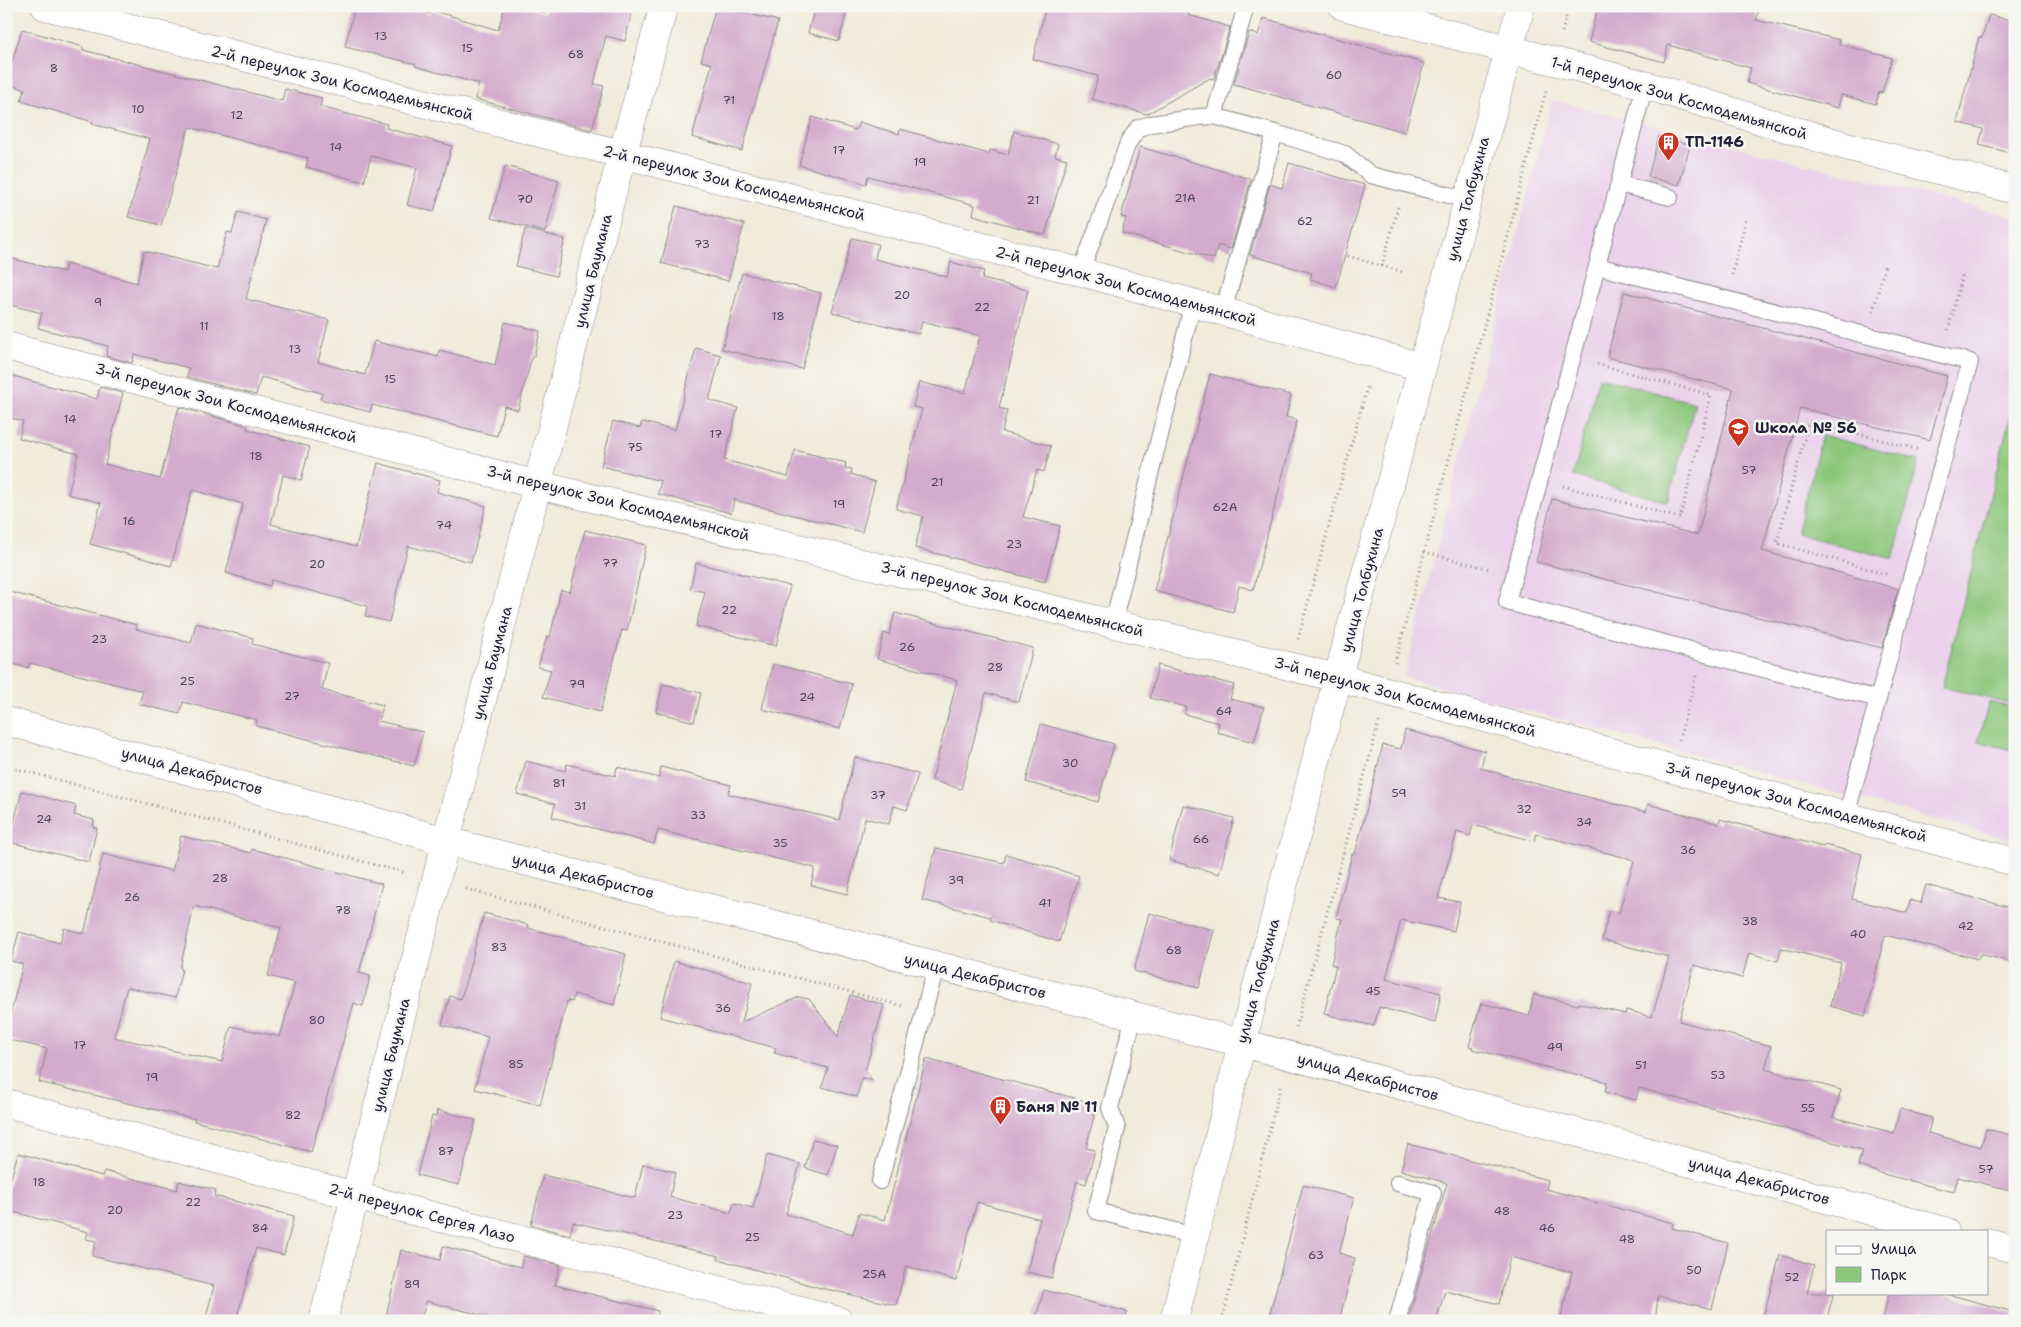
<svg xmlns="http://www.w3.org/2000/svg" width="2021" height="1327" viewBox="0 0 2021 1327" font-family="'Shantell Sans',sans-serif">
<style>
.built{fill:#ebd1eb}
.green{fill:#8cc77c;stroke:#57745c}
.building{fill:#d3abce;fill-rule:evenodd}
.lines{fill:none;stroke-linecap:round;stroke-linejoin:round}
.lane-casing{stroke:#8a868a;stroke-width:18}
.street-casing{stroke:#8a868a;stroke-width:29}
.path{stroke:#8a868a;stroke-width:3;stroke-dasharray:1 4;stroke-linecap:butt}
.lane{stroke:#fff;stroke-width:16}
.street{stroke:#fff;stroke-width:28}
.labels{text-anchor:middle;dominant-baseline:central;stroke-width:5;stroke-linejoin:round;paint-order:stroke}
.number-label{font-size:12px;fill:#4e4460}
.street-label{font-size:15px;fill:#22223b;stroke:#f6f6f2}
.poi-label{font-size:15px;font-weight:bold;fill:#22223b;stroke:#f6f6f2;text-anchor:start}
</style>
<rect width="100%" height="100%" fill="#f6f6f2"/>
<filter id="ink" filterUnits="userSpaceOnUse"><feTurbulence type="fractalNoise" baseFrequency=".02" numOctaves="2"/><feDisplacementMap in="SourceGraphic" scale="10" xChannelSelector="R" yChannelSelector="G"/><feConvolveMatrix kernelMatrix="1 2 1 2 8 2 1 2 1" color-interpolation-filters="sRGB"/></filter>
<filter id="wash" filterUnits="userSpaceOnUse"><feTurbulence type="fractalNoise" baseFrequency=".0096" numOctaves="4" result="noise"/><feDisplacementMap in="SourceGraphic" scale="20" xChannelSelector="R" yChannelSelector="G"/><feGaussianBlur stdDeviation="1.12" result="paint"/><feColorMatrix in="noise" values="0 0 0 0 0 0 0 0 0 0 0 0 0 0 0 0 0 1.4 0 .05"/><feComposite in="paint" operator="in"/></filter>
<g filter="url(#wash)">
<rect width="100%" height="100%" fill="#f1ebda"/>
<!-- built -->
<path class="built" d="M1552 100 2015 217V841L1404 677Z"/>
<!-- green -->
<path class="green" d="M1599 377 1695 403 1668 502 1573 476Z
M2015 397V705L1942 687Z
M1822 435 1919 461 1893 559 1797 534Z
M1989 702 2015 708V751L1978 741Z"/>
<g id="blocks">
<!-- building -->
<path class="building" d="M355 6H399L430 14 431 10 498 30 505 6H523L545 13 547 6H633L625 41 606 36 594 84 604 86 592 130 475 99 479 84 415 66 416 64 345 47Z
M716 6 778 21 742 151 692 137 712 64 701 61Z
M815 6H848L839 41 808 33Z
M1046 6H1190L1188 15 1230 27 1214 79 1210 78 1147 114 1092 99 1098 76 1033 59Z
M1598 6H1760L1756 20 1840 40 1839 44 1892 58 1882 93 1879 92 1876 104 1841 95 1838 108 1747 83 1751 68 1668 45 1664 62 1589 42Z
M1989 15 2015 21V154L1979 145 1983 129 1957 122 1979 37 1982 38Z
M1263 18 1424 63 1405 132 1234 84 1249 32 1258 35Z
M22 29 83 47V50L282 101 285 89 322 98 320 107 387 124 386 128 452 146 434 212 407 205 417 168 371 156 364 182 306 167 308 158 189 127 161 225 128 217 150 139 92 124 93 122 21 101 25 89 6 84V81Z
M812 117 856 130 859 122 899 134 900 129 989 154 990 150 1008 155 1014 131 1058 144 1055 156 1067 159 1045 235 973 215 975 205 868 176 866 184 799 165Z
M1659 136 1690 145 1679 185 1648 177Z
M1140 147 1251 179 1231 249 1218 245 1214 259 1122 233 1126 218 1121 217Z
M1289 163 1365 185 1336 287 1310 279 1312 273 1250 255 1270 184 1282 188Z
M505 166 559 180 545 232 491 218Z
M676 206 744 224 728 281 661 263Z
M238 212 266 220 246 299 329 320 318 362 365 375 374 341 438 357 439 350 495 365 505 322 540 331 534 356H532L518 410 504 406 497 436 372 405 370 412 320 399 322 393 261 377 256 395 187 377 189 368 134 354 132 363 106 356 108 346 38 328 42 313 6 304V257L64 272 66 264 137 283 144 251 217 269 227 232 232 233Z
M525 229 565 239 556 276 516 266Z
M852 238 878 244 875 259 947 277 951 262 984 271 982 279 1028 290 999 408 1007 410 1002 432 1051 446 1044 472 1037 470 1023 517 1060 526 1045 582 915 548 923 516 896 509 922 409 913 407 919 382 965 393 980 336 922 321 919 334 832 312Z
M742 273 821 293 802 369 722 349Z
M1624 292 1947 376 1930 440 1800 408 1762 551 1898 589 1882 648 1536 562 1552 499 1698 535 1733 389 1607 357Z
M696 348 721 355 709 400 738 408 724 460 788 477 795 450 846 463 845 468 852 469 851 474 875 482 862 532 734 500 731 513 658 494 661 481 601 466 613 421 640 428 642 422 675 430Z
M6 374 97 399 100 387 123 393 105 464 160 479 179 407 248 426 247 429 310 447 301 480 283 475 271 524 356 547 378 463 440 480 437 492 486 506 471 562 408 546 389 622 365 616 367 606 271 580 270 586 226 573 243 504 192 490 171 566 90 544 101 503 68 494 78 454 19 438 23 421 6 417Z
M1210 374 1291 395 1286 417 1297 420 1253 590 1239 586 1233 612 1154 591Z
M585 530 646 545 627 631 622 630 600 712 543 697 551 670 538 667 547 636 550 637 561 590 570 592Z
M696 563 790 586 776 646 696 626 705 592 690 589Z
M6 591 137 625 136 629 191 643 196 623 253 638 252 644 328 663 322 690 383 705 379 721 423 732 414 766 256 726 257 720 183 702 180 714 139 704 143 691 30 663 28 668 6 662Z
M895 613 1033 648 1019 702 986 693 961 789 932 780 957 680 877 659 884 633 889 635Z
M773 664 852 684 840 729 762 709Z
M1158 665 1234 685 1230 699 1264 707 1254 742 1217 732 1219 723 1184 714 1186 707 1150 698Z
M663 684 701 693 694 722 656 712Z
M1041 724 1114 744 1098 802 1026 782Z
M1405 730 1485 751 1481 768 1514 778 1646 812 1648 804 1719 824 1720 819 1823 847 1824 845 1862 854 1852 899 1907 913 1910 900 1921 903 1926 885 2015 909V963L1980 954 1978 959 1885 935 1865 1016 1830 1006 1841 963 1781 948 1778 961 1749 953 1742 978 1694 965 1679 1021 1771 1046 1765 1069 1841 1090 1833 1117 1894 1133 1900 1109 1932 1118 1928 1133 1981 1147 1986 1129 2015 1136V1172L2010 1190 1958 1177 1954 1192 1883 1174 1858 1166 1862 1150 1639 1088 1636 1100 1605 1092 1607 1082 1472 1049 1473 1047 1469 1046 1481 1003 1529 1016 1534 994 1578 1005 1579 1003 1625 1014 1626 1010 1652 1017 1669 957 1602 940 1609 910 1619 913 1634 860 1536 834 1534 841 1473 825 1470 836 1457 832 1438 898 1460 902 1454 931 1401 920 1386 979 1441 993 1435 1023 1379 1007 1374 1026 1324 1014 1336 966 1331 964 1342 919 1336 918 1352 854H1355L1383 745 1401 749Z
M855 757 918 774 907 810 894 806 889 824 865 818 847 894 811 885 815 868 658 830 654 844 552 817 555 804 517 794 526 761 565 771 567 764 615 776 617 767 659 778 661 767 731 785 728 794 839 820Z
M22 791 76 806 74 815 94 820 93 827 97 828 89 862 9 842Z
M1183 805 1234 818 1219 874 1169 860Z
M181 836 251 853 252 849 382 884 359 973 370 976 363 1006 354 1003 311 1152 194 1121 195 1119 39 1082 47 1049 6 1039V1011L11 1012 23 964 11 961 19 932 60 943 64 928 84 934 103 854 172 871ZM194 906 281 928 268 976 295 983 280 1037 231 1026 222 1062 114 1037 127 987 175 998 182 969 180 968Z
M936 848 1004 863 1006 854 1079 876 1059 942 990 920 991 917 922 900Z
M484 913 529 925 528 928 626 954 614 1005 574 994 572 1002 567 1001 540 1105 475 1089 488 1037 442 1025 450 996 461 999Z
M1149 913 1214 930 1199 988 1134 971Z
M674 961 752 983 742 1022 799 997 809 999 838 1037 850 995 884 1005 865 1071 873 1081 862 1078 857 1097 822 1087 828 1068 774 1053 776 1048 660 1017Z
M926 1059 1097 1104 1086 1148 1095 1150 1086 1184 1077 1181 1052 1278 1027 1272 1040 1219 977 1202 956 1281 906 1266 896 1305 817 1287 718 1259 719 1256 573 1222 570 1235 531 1225 543 1175 635 1198 643 1164 675 1172 670 1197 731 1213 734 1203 753 1208 767 1155 800 1164 786 1214 853 1234 859 1213 885 1220Z
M437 1110 476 1120 459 1185 417 1175 432 1116 436 1117Z
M813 1139 837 1145 828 1175 805 1168Z
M1408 1144 1548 1180 1546 1189 1673 1223 1672 1228 1728 1243 1712 1309 1658 1296 1655 1321H1560L1572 1272 1510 1257 1499 1304 1445 1291 1436 1321H1408L1447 1183 1401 1170Z
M18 1153 102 1176 104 1171 177 1190 179 1181 216 1190 214 1196 294 1216 284 1255 256 1248 236 1321H205L214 1286 92 1256 96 1241 86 1239 88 1232 6 1210V1196Z
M1303 1185 1354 1198 1339 1253 1355 1258 1339 1321H1268Z
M443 1246 521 1267 523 1256 560 1265 555 1285 658 1311 657 1321H504L426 1301 421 1321H385L401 1250 440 1260Z
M1780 1255 1814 1265 1807 1293H1834L1826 1321H1762Z
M1044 1290 1127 1312 1126 1321H1035Z
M1889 1293H1943L2014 1312 2013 1321H1882Z"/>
</g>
</g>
<g filter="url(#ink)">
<use href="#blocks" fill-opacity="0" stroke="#8a868a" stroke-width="1"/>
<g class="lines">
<defs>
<path id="lane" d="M1214 116 1246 6
M1619 184 1670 197
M1597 266 1970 362 1878 699 1507 602Z
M1597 266 1645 85
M1081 272 1128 143 1138 128 1151 124 1199 117 1214 116 1275 133
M1223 311 1275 133 1345 154 1371 175 1468 200
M1113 623 1193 303
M1846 816 1878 699
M1134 1016 1110 1108 1117 1128 1096 1211 1195 1236
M880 1181 936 966
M1397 1321 1433 1193 1398 1183"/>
<path id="street" d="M45 6 1081 272 1422 367
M1343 6 1645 85 1846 146 2015 190
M6 346 538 485 1338 678 2015 862
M6 721 446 841 1242 1043 1945 1231
M6 1103 355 1196 839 1321
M1987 1242 2015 1249
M323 1321 622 155 664 6
M1174 1321 1242 1043 1349 635 1521 6"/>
</defs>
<!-- lane casing -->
<use href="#lane" class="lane-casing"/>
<!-- street casing -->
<use href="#street" class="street-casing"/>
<!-- path -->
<path class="path" d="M1562 32 1569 6
M1348 256 1403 272
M1382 266 1398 207
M1732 275 1746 219
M1873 311 1885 265
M1948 330 1962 276
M1563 486 1680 518 1711 395 1596 364
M1424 552 1490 569
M1886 574 1777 543 1809 421 1920 450
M1298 639 1368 384
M1395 663 1546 91
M1679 740 1696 676
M6 766 406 873
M466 889 902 1006
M1296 1027 1379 722
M1222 1321 1281 1084"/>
<!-- lane -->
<use href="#lane" class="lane"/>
<!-- street -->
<use href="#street" class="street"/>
</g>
</g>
<!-- icons -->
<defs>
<symbol id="building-pin" viewBox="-11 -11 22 30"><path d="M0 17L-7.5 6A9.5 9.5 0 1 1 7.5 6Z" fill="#c8321e" stroke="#f6f6f2"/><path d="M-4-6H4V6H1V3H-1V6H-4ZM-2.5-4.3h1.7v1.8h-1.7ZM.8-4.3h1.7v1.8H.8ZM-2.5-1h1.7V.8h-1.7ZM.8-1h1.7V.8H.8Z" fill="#fff"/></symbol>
<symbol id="school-pin" viewBox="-11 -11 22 30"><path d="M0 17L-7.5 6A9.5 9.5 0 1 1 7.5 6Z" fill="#c8321e" stroke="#f6f6f2"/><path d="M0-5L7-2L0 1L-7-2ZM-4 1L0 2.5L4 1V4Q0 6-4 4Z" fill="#fff"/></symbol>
</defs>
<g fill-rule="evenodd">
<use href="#building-pin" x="1656" y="130" width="25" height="34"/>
<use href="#school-pin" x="1726" y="416" width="25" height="34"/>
<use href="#building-pin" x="988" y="1094" width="25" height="34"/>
</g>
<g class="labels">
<!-- number labels -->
<g class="number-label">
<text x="381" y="36">13</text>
<text x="467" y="48">15</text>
<text x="576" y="54">68</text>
<text x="54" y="68">8</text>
<text x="1334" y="75">60</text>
<text x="729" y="100">71</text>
<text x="138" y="109">10</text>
<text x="237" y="115">12</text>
<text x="336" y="147">14</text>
<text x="839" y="150">17</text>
<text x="920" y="162">19</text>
<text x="1185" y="198">21А</text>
<text x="525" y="199">70</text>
<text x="1033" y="200">21</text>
<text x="1305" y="221">62</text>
<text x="702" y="244">73</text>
<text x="902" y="295">20</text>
<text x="98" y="302">9</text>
<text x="982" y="307">22</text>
<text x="778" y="316">18</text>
<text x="204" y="326">11</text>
<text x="295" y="349">13</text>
<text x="390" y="379">15</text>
<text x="70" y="419">14</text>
<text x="716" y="434">17</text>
<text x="635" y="447">75</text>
<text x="256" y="456">18</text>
<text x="1749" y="470">57</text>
<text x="937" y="482">21</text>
<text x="839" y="504">19</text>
<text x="1225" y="507">62А</text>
<text x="129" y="521">16</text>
<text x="444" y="525">74</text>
<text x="1014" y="544">23</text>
<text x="610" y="563">77</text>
<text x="317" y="564">20</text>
<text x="729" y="610">22</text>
<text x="99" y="639">23</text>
<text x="907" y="647">26</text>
<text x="995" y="667">28</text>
<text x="187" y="681">25</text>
<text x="577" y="684">79</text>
<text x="292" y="696">27</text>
<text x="807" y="697">24</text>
<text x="1224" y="711">64</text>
<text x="1070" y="763">30</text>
<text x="559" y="783">81</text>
<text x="1399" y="793">59</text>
<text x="878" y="795">37</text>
<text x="580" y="806">31</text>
<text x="1524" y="809">32</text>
<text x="698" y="815">33</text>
<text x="44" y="819">24</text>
<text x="1584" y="822">34</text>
<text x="1201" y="839">66</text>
<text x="780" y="843">35</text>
<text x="1688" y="850">36</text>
<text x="220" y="878">28</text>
<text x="956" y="880">39</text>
<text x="132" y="897">26</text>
<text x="1045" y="903">41</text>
<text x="343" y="910">78</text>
<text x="1750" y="921">38</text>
<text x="1966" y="926">42</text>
<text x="1858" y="934">40</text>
<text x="499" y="947">83</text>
<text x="1174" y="950">68</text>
<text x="1373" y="991">45</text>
<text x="723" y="1008">36</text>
<text x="317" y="1020">80</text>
<text x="80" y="1045">17</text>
<text x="1555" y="1047">49</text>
<text x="516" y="1064">85</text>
<text x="1641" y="1065">51</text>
<text x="1718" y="1075">53</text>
<text x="152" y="1077">19</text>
<text x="1808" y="1108">55</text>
<text x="293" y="1115">82</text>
<text x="446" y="1151">87</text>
<text x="1986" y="1169">57</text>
<text x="39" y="1182">18</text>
<text x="193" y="1202">22</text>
<text x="115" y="1210">20</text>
<text x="1502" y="1211">48</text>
<text x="675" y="1215">23</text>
<text x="260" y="1228">84</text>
<text x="1547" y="1228">46</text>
<text x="752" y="1237">25</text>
<text x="1627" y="1239">48</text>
<text x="1316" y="1255">63</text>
<text x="1694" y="1270">50</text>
<text x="874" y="1274">25А</text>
<text x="1792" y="1277">52</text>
<text x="412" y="1284">89</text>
</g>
<!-- street labels -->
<g class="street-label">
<text transform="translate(342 83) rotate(14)">2-й переулок Зои Космодемьянской</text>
<text transform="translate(1679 98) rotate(16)">1-й переулок Зои Космодемьянской</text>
<text transform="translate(734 183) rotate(14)">2-й переулок Зои Космодемьянской</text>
<text transform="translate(1468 199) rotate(-75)">улица Толбухина</text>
<text transform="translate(593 271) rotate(-76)">улица Баумана</text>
<text transform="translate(1126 286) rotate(15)">2-й переулок Зои Космодемьянской</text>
<text transform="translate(226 403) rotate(15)">3-й переулок Зои Космодемьянской</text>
<text transform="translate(618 503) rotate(14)">3-й переулок Зои Космодемьянской</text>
<text transform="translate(1362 590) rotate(-75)">улица Толбухина</text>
<text transform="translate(1012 599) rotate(14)">3-й переулок Зои Космодемьянской</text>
<text transform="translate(492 663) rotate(-75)">улица Баумана</text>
<text transform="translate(1405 697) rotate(15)">3-й переулок Зои Космодемьянской</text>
<text transform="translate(192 771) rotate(15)">улица Декабристов</text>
<text transform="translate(1796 802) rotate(15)">3-й переулок Зои Космодемьянской</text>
<text transform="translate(583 876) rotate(14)">улица Декабристов</text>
<text transform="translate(975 976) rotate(14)">улица Декабристов</text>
<text transform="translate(1258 981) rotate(-75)">улица Толбухина</text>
<text transform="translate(391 1055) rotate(-76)">улица Баумана</text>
<text transform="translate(1368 1077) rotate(15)">улица Декабристов</text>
<text transform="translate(1759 1181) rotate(15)">улица Декабристов</text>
<text transform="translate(422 1213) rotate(15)">2-й переулок Сергея Лазо</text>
</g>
<!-- poi labels -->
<g class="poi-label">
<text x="1685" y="142">ТП-1146</text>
<text x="1755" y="428">Школа № 56</text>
<text x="1016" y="1107">Баня № 11</text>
</g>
</g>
<!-- margin -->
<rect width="2021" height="1327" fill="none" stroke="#f6f6f2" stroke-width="25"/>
<!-- legend -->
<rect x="1826" y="1230" width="162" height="65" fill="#f6f6f2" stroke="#a1a1a9"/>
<rect x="1836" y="1246" width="25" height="8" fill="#ffffff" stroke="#a1a1a9"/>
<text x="1871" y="1254" font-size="15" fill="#22223b">Улица</text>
<rect x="1836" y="1267" width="25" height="15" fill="#8cc77c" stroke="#a1a1a9"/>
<text x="1871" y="1280" font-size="15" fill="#22223b">Парк</text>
</svg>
